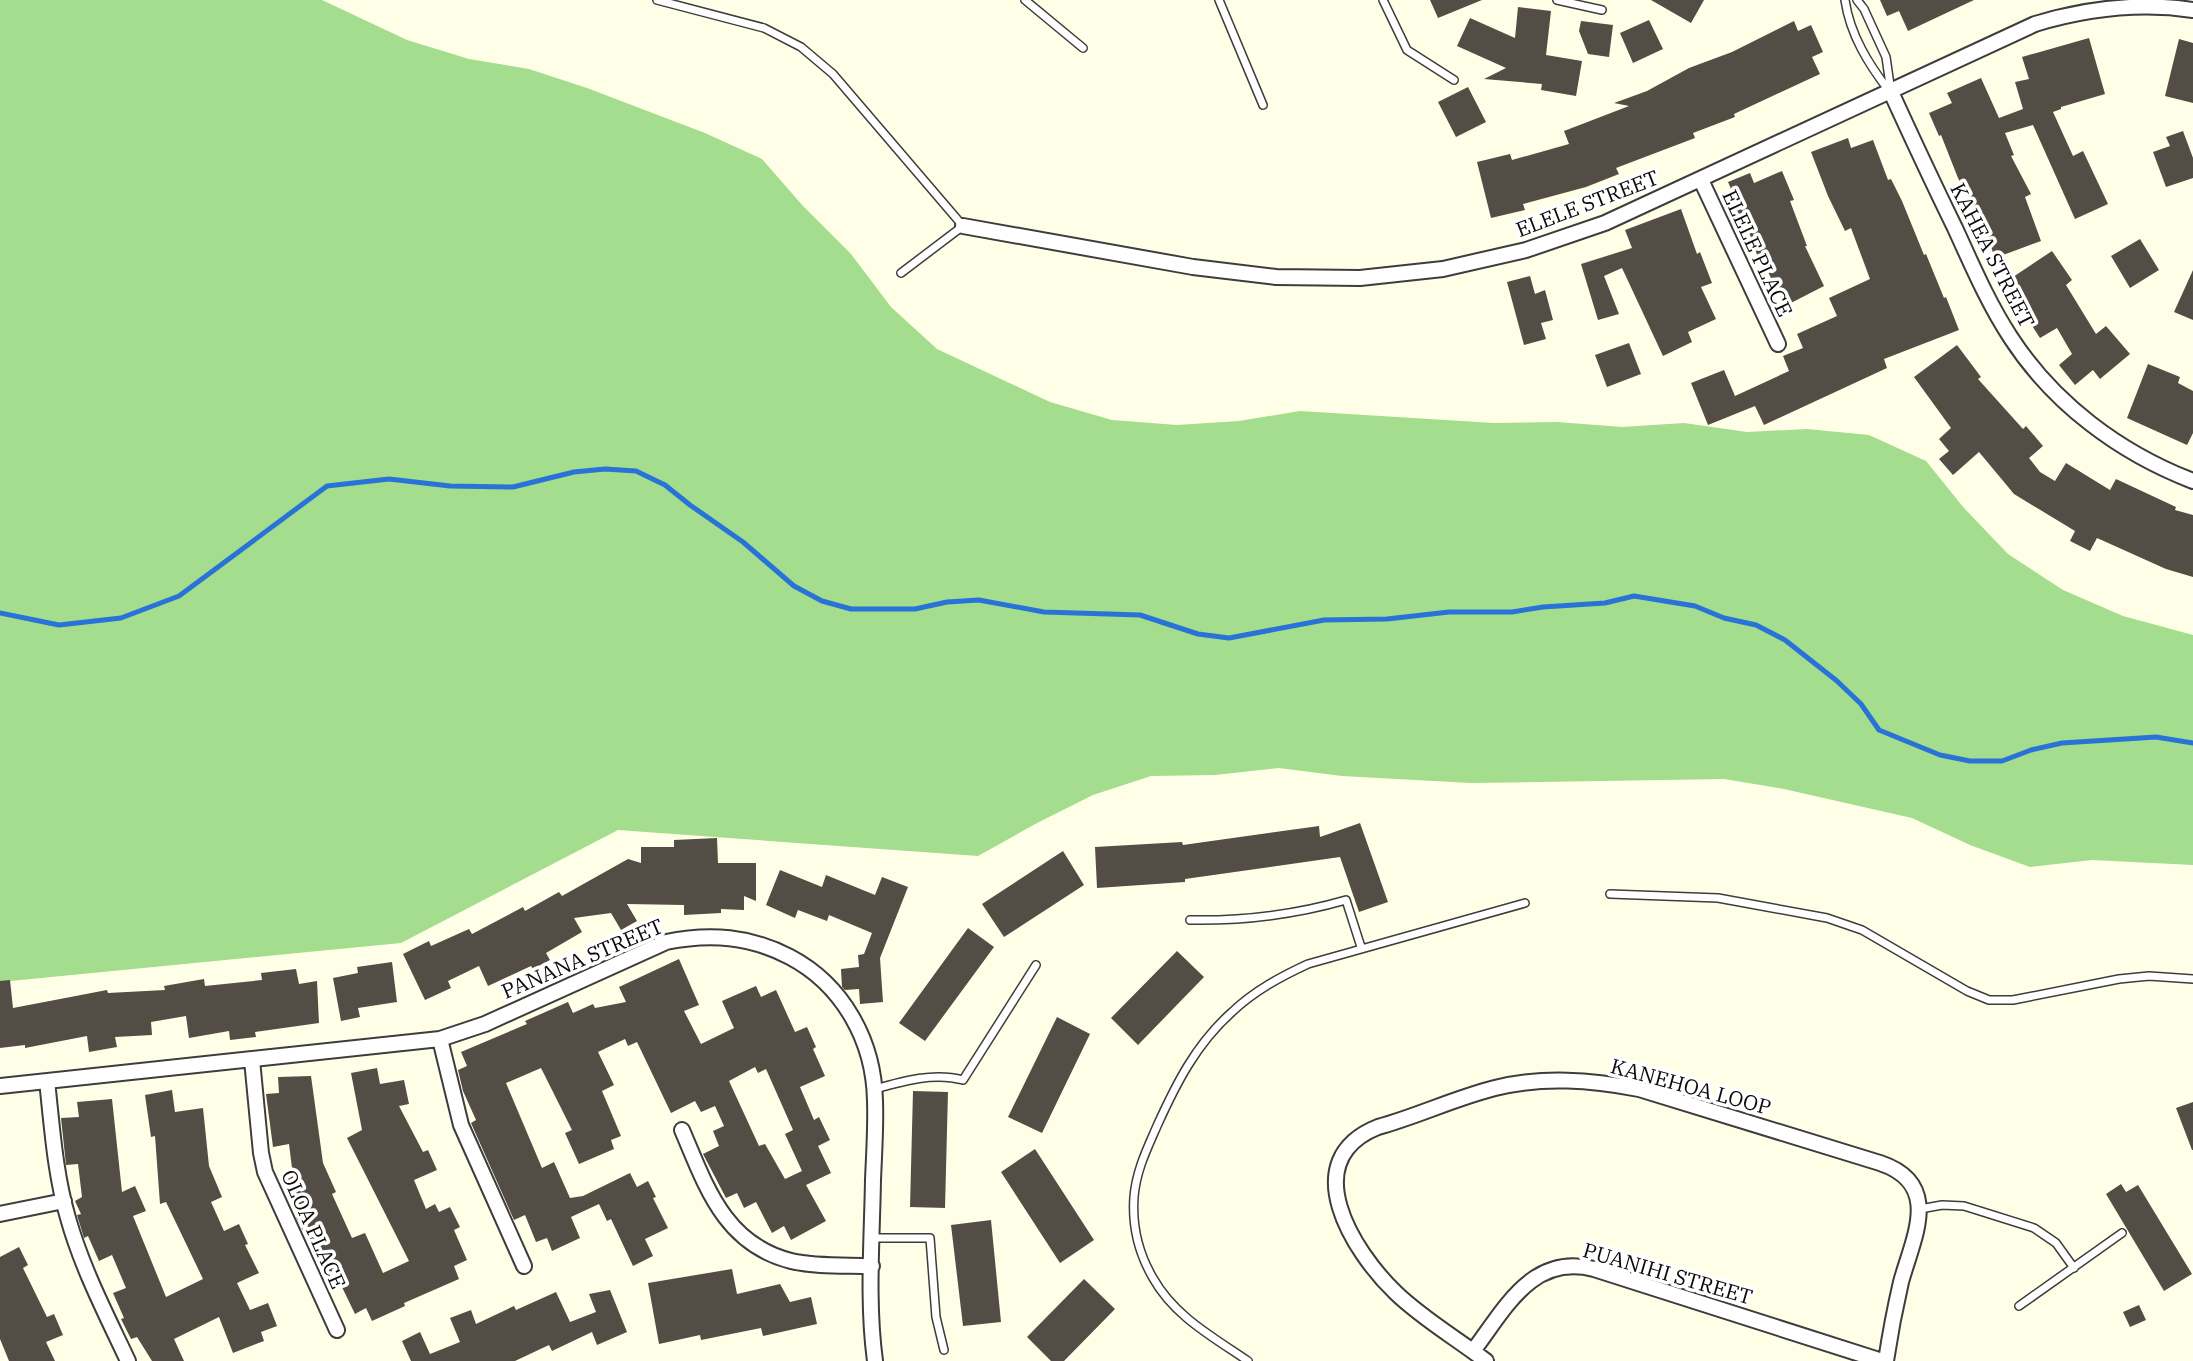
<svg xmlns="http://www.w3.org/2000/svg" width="2193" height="1361" viewBox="0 0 2193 1361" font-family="'IBM Plex Serif',serif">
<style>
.forest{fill:#a3dd8d}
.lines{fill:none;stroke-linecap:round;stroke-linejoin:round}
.stream{stroke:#2972d7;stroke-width:5}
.building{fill:#534d46;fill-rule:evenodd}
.lane-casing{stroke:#3d3d3d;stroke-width:10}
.street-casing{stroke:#3d3d3d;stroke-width:18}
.lane{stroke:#fff;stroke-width:7}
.street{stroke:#fff;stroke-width:14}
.labels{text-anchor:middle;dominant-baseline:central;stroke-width:7;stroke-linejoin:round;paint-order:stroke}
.street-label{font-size:21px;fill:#0a0a0a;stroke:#fff}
</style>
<rect width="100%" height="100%" fill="#ffffe7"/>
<!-- forest -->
<path class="forest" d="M0 0H322L407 40 469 59 529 69 587 88 705 133 762 159 803 206 851 254 891 307 937 349 1050 402 1112 420 1177 425 1239 421 1300 411 1494 423 1557 422 1622 427 1684 423 1747 432 1807 429 1869 435 1926 461 1964 508 2008 554 2063 590 2123 616 2193 635V865L2092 860 2030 867 1970 845 1912 818 1784 789 1724 779 1471 783 1342 776 1279 768 1215 775 1151 776 1093 795 1037 823 978 856 618 830 401 943 0 982Z"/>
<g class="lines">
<!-- stream -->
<path class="stream" d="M0 613 59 625 121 618 179 596 327 486 389 479 450 486 513 487 574 472 605 469 636 471 665 485 690 505 743 542 794 586 822 601 851 609H915L947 602 979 600 1044 612 1140 615 1198 634 1229 638 1324 620 1387 619 1449 612H1512L1543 607 1605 603 1634 596 1695 606 1724 618 1756 625 1785 640 1837 681 1861 704 1879 730 1940 755 1970 761H2002L2031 750 2062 743 2156 737 2193 743"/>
</g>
<!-- building -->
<path class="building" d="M1430 0H1482L1438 18Z
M1651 0H1704L1691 23Z
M1880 0H1974L1908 31 1899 11 1887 16Z
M1518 7 1551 11 1546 55 1582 61 1576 96 1541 90 1542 84 1484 79 1506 68 1457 46 1470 18 1515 38Z
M1649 20 1663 49 1633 63 1620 33Z
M1581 21 1613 25 1609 57 1588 54 1579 31Z
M1794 21 1798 31 1811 25 1823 52 1812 57 1820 74 1734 114 1735 117 1693 133 1695 138 1616 168 1619 174 1586 187 1523 204 1525 210 1491 218 1477 162 1510 154 1512 160 1569 144 1564 131 1629 106 1614 103 1647 91 1689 68 1732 52Z
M2089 38 2105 94 2061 107V109L2053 112 2073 156 2083 151 2108 204 2075 219 2033 125 2005 133 2014 155 2011 156 2031 194 2025 197 2041 241 1995 258 1981 219 1979 220 1958 178 1941 135 1939 136 1929 113 1952 103 1947 93 1981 78 1999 118 2023 109 2015 82 2029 79 2022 57Z
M2179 39 2193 43V103L2165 96Z
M1468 87 1486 122 1456 137 1438 102Z
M2183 131 2193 158V178L2166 187 2153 152 2170 146 2166 137Z
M1848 138 1851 148 1873 140 1888 180 1891 179 1902 201 1924 255 1926 254 1944 298 1946 297 1959 330 1884 359 1887 368 1764 425 1755 406 1708 425 1691 383 1724 370 1735 396 1789 371 1783 356 1803 348 1797 334 1837 316 1829 298 1870 279 1851 228 1845 231 1828 196 1811 152Z
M1782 171 1794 200 1790 201 1807 246H1805L1824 286 1785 306 1763 262 1760 263 1745 221 1733 227 1723 204 1735 198 1728 182 1750 173 1754 183Z
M1681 209 1697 254 1700 252 1712 283 1701 287 1716 319 1688 332 1692 342 1663 356 1622 268 1604 276 1619 314 1598 320 1581 264 1632 248 1625 230Z
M2140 239 2159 270 2130 288 2111 256Z
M2052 251 2072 280 2066 285 2096 334 2106 326 2130 354 2100 379 2093 370 2075 385 2059 365 2072 354 2057 328 2040 338 2004 283Z
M2193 270V320L2174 312Z
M1530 276 1535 294 1545 290 1553 320 1541 323 1546 339 1524 345 1507 282Z
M1629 343 1641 374 1607 387 1595 355Z
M1957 345 1981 377 1978 379 2023 429 2026 426 2043 446 2029 458 2040 472 2055 481 2066 463 2110 490 2116 479 2176 507 2175 510 2193 515V577L2166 569 2097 538 2090 551 2070 541 2075 531 2014 494 1979 452 1953 475 1939 459 1949 451 1939 439 1951 428 1914 377Z
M2148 364 2180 377 2178 383 2193 391V433L2187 445 2127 418Z
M1360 823 1388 902 1359 912 1340 857 1185 879V882L1097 888 1095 847 1182 842 1183 845 1319 826 1320 837Z
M717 838 718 863H756V901L744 896V910L721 909V913L684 915V905L627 904 637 921 621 930 611 913 574 918 582 932 546 953 550 960 533 969 531 966 488 986 479 966 448 981 451 988 425 1000 403 954 429 941 431 946 469 929 472 934 523 907 525 911 559 892 562 896 628 859 641 863V847H674V840Z
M1063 851 1084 885 1004 937 982 904Z
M780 870 822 887 826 875 875 895 882 877 908 887 880 958 883 1002 860 1004 859 989 845 990 842 987 841 969 859 967 858 955 864 954 872 933 829 915 827 921 798 910 795 918 766 905Z
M968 928 994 947 925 1041 899 1023Z
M1177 951 1204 977 1138 1045 1111 1018Z
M679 959 699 1005 684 1011 701 1044 734 1028 722 1001 756 986 761 997 776 990 795 1032 807 1027 816 1047 813 1049 825 1076 800 1087 814 1120 819 1117 830 1140 818 1146 831 1173 806 1185 826 1221 791 1240 784 1226 772 1233 756 1202 744 1208 737 1193 726 1198 703 1154 719 1146 713 1131 724 1126 715 1106 701 1112 695 1101 671 1113 637 1042 628 1046 625 1039 598 1052 614 1085 602 1091 621 1136 611 1140 614 1149 579 1164 565 1133 572 1130 541 1068 506 1083 542 1168 554 1162 570 1198 583 1196 630 1173 637 1187 648 1181 656 1197 653 1198 668 1228 645 1239 653 1256 633 1266 611 1219 607 1221 599 1204 571 1217 580 1238 552 1251 547 1238 536 1242 525 1215 514 1220 471 1123 476 1120 463 1091 458 1070 467 1066 461 1052 527 1024 525 1021 568 1002 573 1013 593 1004 595 1008 626 1002 619 987ZM755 1067 758 1073 766 1069 793 1130 785 1134 802 1171 785 1179 765 1144 759 1146 729 1081Z
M392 962 397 1002 358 1008 360 1017 341 1021 333 978 358 973 357 967Z
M296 969 299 984 317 981 319 1023 255 1032 256 1037 230 1040 229 1031 189 1038 186 1016 151 1022 152 1035 115 1037 117 1047 89 1052 87 1036 25 1048V1045L0 1048V981L10 980 13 1008 107 990 108 993 165 990 164 986 204 979 205 986 262 980 261 973Z
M1057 1017 1090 1034 1042 1133 1008 1117Z
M377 1068 380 1084 404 1080 409 1104 399 1106 423 1152 428 1150 437 1170 414 1180 426 1209 435 1204 439 1212 450 1207 460 1227 454 1230 467 1260 454 1266 459 1279 404 1303 405 1306 372 1321 366 1308 355 1314 340 1283 330 1288 307 1232 304 1233 296 1217 302 1215 286 1180 293 1176 289 1144 273 1147 266 1094 279 1093 278 1077 311 1076 323 1163 336 1192 332 1194 352 1238 365 1233 383 1273 409 1261 347 1138 362 1130 351 1073Z
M172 1090 175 1112 203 1108 209 1166 222 1197 211 1202 224 1231 239 1224 248 1244 245 1245 259 1273 237 1283 250 1310 268 1303 277 1326 261 1332 264 1341 233 1353 219 1317 174 1339 184 1361H152L137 1337 131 1339 121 1319 124 1318 113 1293 126 1288 112 1255 99 1261 88 1236 84 1238 77 1215 81 1214 75 1201 82 1197 78 1164 66 1165 61 1118 79 1117 77 1102 112 1099 122 1192 135 1186 146 1211 133 1216 166 1297 203 1279 166 1202 160 1204 155 1136 151 1137 145 1095Z
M913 1091 948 1092 945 1208 910 1207Z
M2193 1102V1150H2192L2176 1108Z
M1035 1149 1094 1240 1060 1263 1001 1172Z
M2121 1184 2126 1192 2138 1185 2192 1274 2164 1291 2106 1194Z
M991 1220 1001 1322 963 1326 951 1225Z
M19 1247 28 1265 23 1268 47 1317 54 1314 63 1335 46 1342 55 1361H9L0 1339V1257Z
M732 1269 737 1294 780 1284 790 1302 811 1297 817 1324 763 1336 761 1328 701 1340 700 1335 659 1344 648 1283Z
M1084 1279 1115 1309 1064 1361H1051L1027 1337Z
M610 1290 627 1332 597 1345 592 1332 552 1351 549 1345 515 1361H411L402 1341 420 1332 430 1354 460 1342 450 1318 471 1310 476 1324 514 1306 516 1310 556 1292 570 1322 596 1312 589 1294Z
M2139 1305 2146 1320 2130 1327 2123 1312Z"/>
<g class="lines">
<defs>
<path id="lane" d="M657 0 764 28 801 47 833 74 963 226 901 273
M1025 0 1083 48
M1219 0 1263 105
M1383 0 1407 50 1454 80
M1557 0 1602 10
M1845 0C1850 35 1869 65 1890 92
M1857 0 1864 9 1886 57 1891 92
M1610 894 1718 898 1827 918 1862 930 1967 991 1989 1000H2013L2119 979 2149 976 2193 979
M1190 920C1245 921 1294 915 1346 900L1361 947
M875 1089C903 1081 934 1072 963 1080L1036 965
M1920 1209 1942 1205 1964 1206 2034 1228 2056 1243 2074 1268
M872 1238H930L936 1317 944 1350
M2019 1306 2122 1233
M1248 1361C1213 1337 1174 1316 1153 1278 1139 1254 1132 1225 1134 1197 1136 1171 1147 1149 1157 1126 1176 1084 1196 1044 1232 1012 1254 991 1280 977 1308 964L1525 903"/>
<path id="street" d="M1891 92C1912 138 1933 183 1955 228 1972 265 1988 303 2011 338 2054 404 2120 453 2193 481
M1701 180 1778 344
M963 226 1193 267 1276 277 1360 278 1443 269 1526 250 1605 223 2035 24C2088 8 2139 2 2193 10
M440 1039 461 1125 524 1266
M252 1060 261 1153 265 1172 337 1330
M47 1081C52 1126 55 1174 68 1218 82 1268 106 1314 128 1361
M0 1086 440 1039 485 1024 666 942C710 933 750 936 790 957 843 985 874 1041 875 1101 876 1127 874 1154 873 1180 872 1240 867 1302 875 1361
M682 1130C706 1186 724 1244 791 1261 817 1267 846 1265 872 1266
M0 1214 64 1201
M1473 1351C1505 1309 1532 1253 1594 1269L1882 1361
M1486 1361C1456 1338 1423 1319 1396 1293 1353 1252 1295 1160 1378 1127 1418 1116 1455 1098 1495 1088 1543 1076 1591 1080 1639 1089L1880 1163C1943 1184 1913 1238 1901 1282 1895 1308 1890 1334 1886 1361"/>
</defs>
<!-- lane casing -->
<use href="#lane" class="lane-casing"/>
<!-- street casing -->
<use href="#street" class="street-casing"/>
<!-- lane -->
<use href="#lane" class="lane"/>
<!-- street -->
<use href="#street" class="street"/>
</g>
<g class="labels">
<!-- street labels -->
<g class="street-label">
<text transform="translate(1587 203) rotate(-21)">ELELE STREET</text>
<text transform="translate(1758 253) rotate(65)">ELELE PLACE</text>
<text transform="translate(1993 255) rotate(63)">KAHEA STREET</text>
<text transform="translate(582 958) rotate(-23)">PANANA STREET</text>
<text transform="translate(1691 1086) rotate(15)">KANEHOA LOOP</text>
<text transform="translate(314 1229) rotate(66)">OLOA PLACE</text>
<text transform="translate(1668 1273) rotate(16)">PUANIHI STREET</text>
</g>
</g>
</svg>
